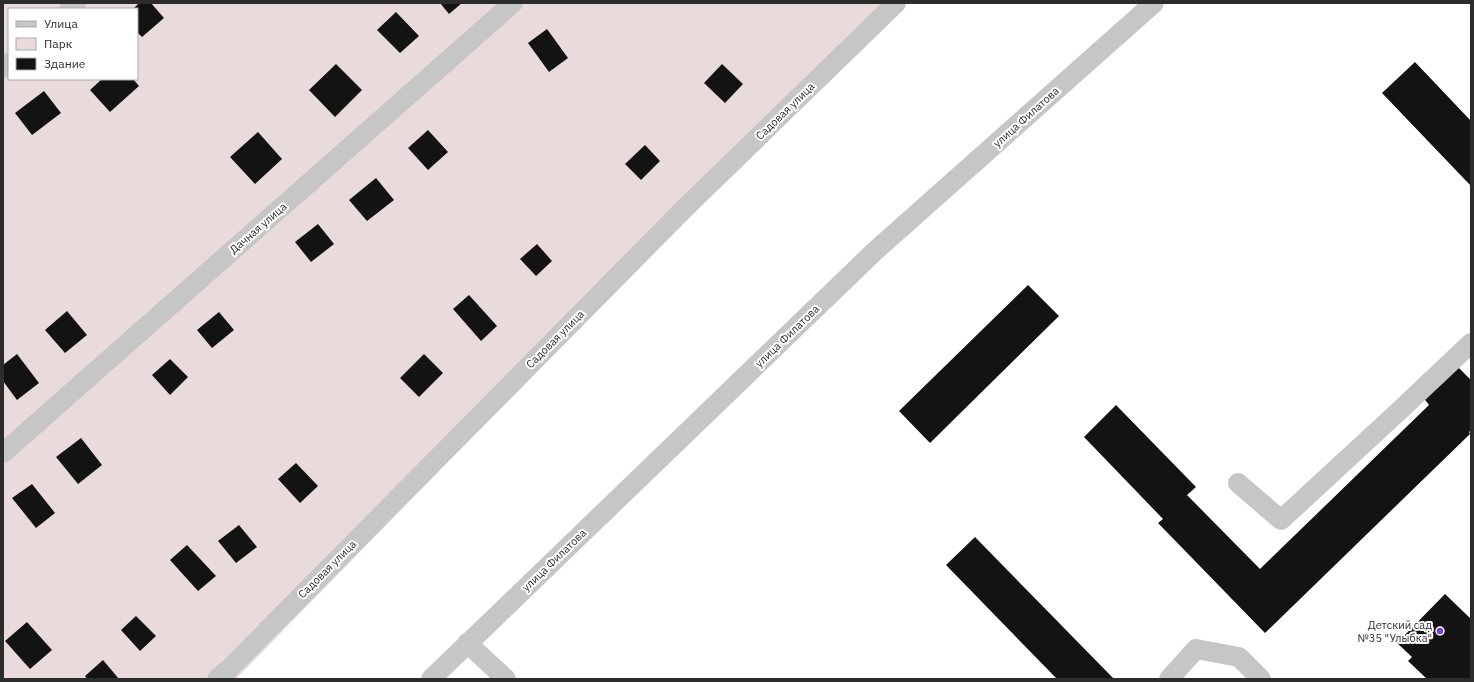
<svg xmlns="http://www.w3.org/2000/svg" width="1474" height="682" viewBox="0 0 1474 682" font-family="'IBM Plex Sans',sans-serif">
<style>
.green{fill:#e9dbdc;fill-rule:evenodd}
.building{fill:#131313}
.lines{fill:none;stroke-linecap:round;stroke-linejoin:round}
.street{stroke:#c6c6c6;stroke-width:20}
.poi-dot{fill:#7a3bd7;stroke:#fff;stroke-width:1.5}
.labels{text-anchor:middle;dominant-baseline:central;stroke-width:4;stroke-linejoin:round;paint-order:stroke}
.street-label{font-size:11px;fill:#2c2c2c;stroke:#fff}
.poi-label{font-size:11px;fill:#2c2c2c;stroke:#fff;text-anchor:end}
</style>
<rect width="100%" height="100%" fill="#fff"/>
<!-- green -->
<path class="green" d="M3 3H895L236 679H3ZM9 9H137V79H9Z"/>
<!-- building -->
<path class="building" d="M139 3H151L164 18 142 37 137 32V9H133Z
M440 3H462L449 14Z
M396 12 419 36 400 53 377 30Z
M547 29 568 58 549 72 528 43Z
M1415 62 1471 121V186L1382 93Z
M336 64 362 90 335 117 309 90Z
M722 64 743 84 725 103 704 83Z
M102 79H133L139 86 110 112 90 90Z
M44 91 61 113 32 135 15 113Z
M428 130 448 152 428 170 408 148Z
M258 132 282 159 255 184 230 157Z
M645 145 660 161 641 180 625 164Z
M376 178 394 200 367 221 349 200Z
M318 224 334 244 311 262 295 242Z
M537 244 552 261 536 276 520 259Z
M1028 285 1059 316 930 443 899 411Z
M469 295 497 326 481 341 453 309Z
M67 311 87 335 65 353 45 330Z
M219 312 234 330 212 348 197 330Z
M17 354 39 383 17 400 3 381V365Z
M424 354 443 373 419 397 400 378Z
M170 359 188 377 170 395 152 375Z
M1456 365 1471 380V430L1469 432 1470 434 1265 633 1158 523 1163 519 1084 437 1116 405 1196 487 1187 495 1260 569 1429 405 1423 397Z
M81 438 102 465 78 484 56 457Z
M296 463 318 486 300 503 278 479Z
M32 484 55 513 36 528 12 498Z
M239 525 257 547 236 563 218 541Z
M975 537 1114 679H1057L946 565Z
M187 545 216 576 198 591 170 560Z
M1445 594 1471 619V679H1427L1408 661 1412 657 1397 643Z
M136 616 156 636 140 651 121 630Z
M27 622 52 650 30 669 5 641Z
M103 660 119 679H87L85 676Z"/>
<g class="lines">
<!-- street -->
<path class="street" d="M69 9 76 3
M3 68 9 63
M3 453 513 3
M1238 483 1281 520 1399 411 1471 343
M467 643 506 679
M217 679 230 668 686 207 896 3
M431 679 875 251 1154 3
M1169 679 1196 649 1239 657 1261 679"/>
</g>
<!-- markers -->
<circle class="poi-dot" cx="1440" cy="631" r="4"/>
<g class="labels">
<!-- street labels -->
<g class="street-label">
<text transform="translate(785 111) rotate(-44)">Садовая улица</text>
<text transform="translate(1026 117) rotate(-42)">улица Филатова</text>
<text transform="translate(258 228) rotate(-41)">Дачная улица</text>
<text transform="translate(787 336) rotate(-44)">улица Филатова</text>
<text transform="translate(555 339) rotate(-45)">Садовая улица</text>
<text transform="translate(554 560) rotate(-44)">улица Филатова</text>
<text transform="translate(327 569) rotate(-45)">Садовая улица</text>
</g>
<!-- poi labels -->
<g class="poi-label">
<text x="1432" y="625">Детский сад<tspan x="1432" dy="13">№35 "Улыбка"</tspan></text>
</g>
</g>
<!-- border -->
<rect width="1474" height="682" fill="none" stroke="#2c2c2c" stroke-width="8"/>
<!-- legend -->
<rect x="8" y="8" width="130" height="72" fill="#ffffff" stroke="#ababab"/>
<rect x="16" y="21" width="20" height="6" fill="#c6c6c6" stroke="#ababab"/>
<text x="44" y="28" font-size="12" fill="#2c2c2c">Улица</text>
<rect x="16" y="38" width="20" height="12" fill="#e9dbdc" stroke="#ababab"/>
<text x="44" y="48" font-size="12" fill="#2c2c2c">Парк</text>
<rect x="16" y="58" width="20" height="12" fill="#131313" stroke="#ababab"/>
<text x="44" y="68" font-size="12" fill="#2c2c2c">Здание</text>
</svg>
